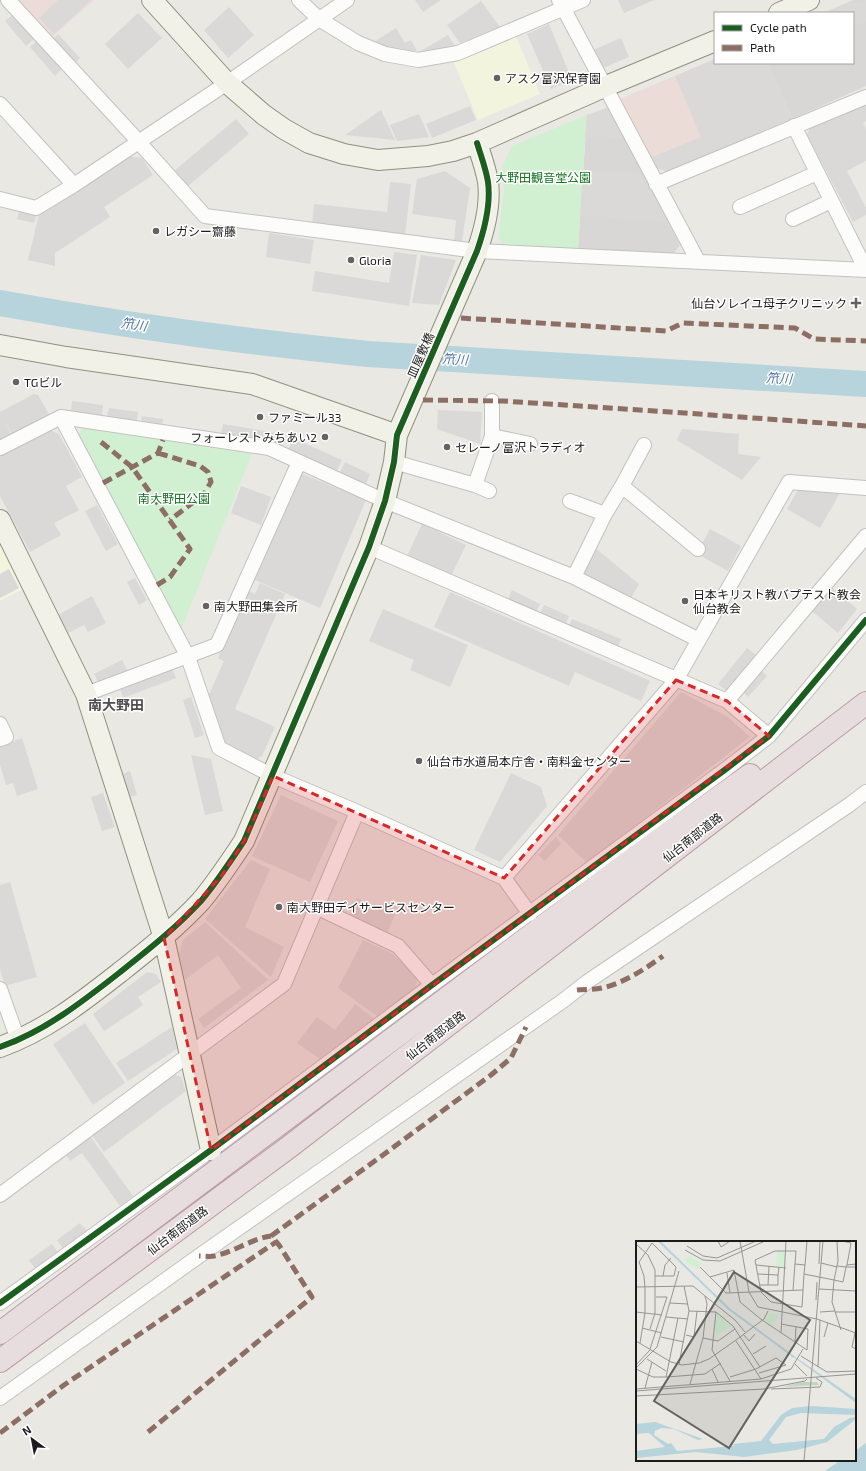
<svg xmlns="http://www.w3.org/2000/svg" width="866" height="1471" viewBox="0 0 866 1471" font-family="'Exo 2','Noto Sans JP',sans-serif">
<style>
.residential{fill:#d8d7d5}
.commercial{fill:#ebdcd8}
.education{fill:#f3f4dd}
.park{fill:#d1f0d2}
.parking{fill:#dad9d7}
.water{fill:#b7d3db}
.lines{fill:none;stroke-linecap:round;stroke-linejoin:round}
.river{stroke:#b7d3db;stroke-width:26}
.street-casing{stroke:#c2c2bf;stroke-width:16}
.secondary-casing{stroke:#8f917d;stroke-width:22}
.highway-casing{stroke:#bc9da4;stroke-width:24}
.street{stroke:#fcfcfb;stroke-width:14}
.secondary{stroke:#f1f1e8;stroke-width:20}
.highway{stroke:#e8ddde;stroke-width:22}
.quiet{stroke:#8d6e63;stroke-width:5;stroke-dasharray:10 5;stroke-linecap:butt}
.cycleway-casing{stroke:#fff;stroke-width:8}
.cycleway{stroke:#1b5e20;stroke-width:6}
.marked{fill:#d62828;fill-opacity:0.2;stroke:#d62828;stroke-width:3;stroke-dasharray:8 5;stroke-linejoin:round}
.poi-dot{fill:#636361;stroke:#fff;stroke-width:1.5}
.labels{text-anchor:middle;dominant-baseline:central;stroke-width:3;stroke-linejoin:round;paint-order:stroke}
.poi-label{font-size:12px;fill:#1b1b1b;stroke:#fff;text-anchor:start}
.park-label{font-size:12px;fill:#10721c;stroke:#fff}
.street-label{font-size:12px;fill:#1b1b1b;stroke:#fff}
.water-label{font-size:13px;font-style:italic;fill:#4d75a5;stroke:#fff}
.quarter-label{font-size:14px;font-weight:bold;fill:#4e4e4e;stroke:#fff}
.inset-river{fill:none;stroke:#b7d3db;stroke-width:2}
.inset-road{fill:none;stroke:#979693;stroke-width:1}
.view{fill:#636361;fill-opacity:0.15;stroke:#636361;stroke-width:2}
.inset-edge{fill:none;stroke:#1b1b1b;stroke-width:2}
</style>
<rect width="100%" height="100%" fill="#e9e8e3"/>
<!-- residential -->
<path class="residential" d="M854 0H866V86L792 119 768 63H853V13H824Z
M587 115 625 139 680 245 674 253 578 249Z"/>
<!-- commercial -->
<path class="commercial" d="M16 0H94L52 37Z
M715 59V63H768L792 119 657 168 620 99Z"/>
<!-- education -->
<path class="education" d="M516 36 540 94 478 120 454 63Z
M0 543 23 589 0 601Z"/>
<!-- park -->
<path class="park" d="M587 115 578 249 504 246 498 238 504 189 502 167 512 146Z
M84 427 252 454 181 630 78 435Z"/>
<!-- parking -->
<path class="parking" d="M58 0H91L54 34 39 18Z
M415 0H441L423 12Z
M618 0H654L624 13Z
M853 0 855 4 866 0V22L853 28V13H824Z
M481 1 500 27 460 43 447 25Z
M229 7 254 35 228 58 204 30Z
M138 13 162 38 128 69 105 44Z
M14 14 34 39 26 46 5 21Z
M549 24 572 80 551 89 527 34Z
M396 28 405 43 411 40 417 51H398L372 43Z
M58 34 80 58 75 63 53 39Z
M448 35 455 46 421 51Z
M621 38 629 57 601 69 593 50Z
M38 40 63 68 55 76 30 47Z
M715 59V63H768L792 119 667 172 657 168 652 157 701 137 675 76Z
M866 104V121L863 123 866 129V161L847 171 866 208V215L853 222 807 135 811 126Z
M470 106 476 120 432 138 426 124Z
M609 107 625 139 585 138 587 115Z
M381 110 395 140 345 135Z
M419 114 429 137 397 141 390 125Z
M236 119 249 134 187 187 174 171Z
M130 156 142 158 153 175 104 207 110 217 55 253V266L28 260 39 214Z
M445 171 470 188 462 241 454 240 456 220 412 214 417 179Z
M583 171 643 173 669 222 580 217Z
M390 182 411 184 405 236 312 225 314 204 387 212Z
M20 209 37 214 34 223 17 219Z
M269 233 314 240 310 264 266 257Z
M394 252 417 255 409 306 312 291 315 271 389 283Z
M421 255 456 260 439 305 412 303Z
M34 394 38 395 49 414 12 434 4 420 11 434 0 440V412Z
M72 401 103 405 102 416 71 412Z
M109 408 138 412 137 421 107 418Z
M438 410 482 412 480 444 437 429Z
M142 416 163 419 162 426 141 424Z
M223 424 282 434 281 445 221 435Z
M682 429 739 434 738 454 761 457 742 480 677 440Z
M50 430 59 434 82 477 66 486 79 510 54 523 61 535 30 552 0 496V454Z
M293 438 342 460 337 471 288 450Z
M345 462 370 474 366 484 340 472Z
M300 473 366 500 320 608 255 580Z
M241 486 271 497 261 525 231 513Z
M798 490 841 491 820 528 787 509Z
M97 505 118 544 106 551 85 511Z
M422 524 466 545 451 576 407 556Z
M710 529 741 546 728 571 697 554Z
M594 547 639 584 629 601 580 573Z
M9 569 19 588 0 598V574Z
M135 578 147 600 139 605 127 582Z
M260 583 285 594 235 709 275 727 262 756 253 761 222 746 207 699 224 661 218 658 247 590 255 594Z
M831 587 857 609 838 633 812 611Z
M512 590 540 604 535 613 508 600Z
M450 592 650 681 641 701 575 672 569 686 434 627Z
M92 596 106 623 88 632 84 625 68 633 58 615Z
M544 605 569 616 564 627 539 616Z
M383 609 468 645 450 687 410 670 414 660 369 641Z
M572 619 621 639 617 648 568 628Z
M747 648 757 656 728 692 718 684Z
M122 660 127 670 99 683 94 674Z
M172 668 176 678 123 698 120 688Z
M761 670 767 676 748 697 742 691Z
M681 692 728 717 750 737 587 863 558 835Z
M191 697 204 735 195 738 183 700Z
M22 738 38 789 17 796 13 783 6 785 0 765V746Z
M191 755 211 759 223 811 205 815Z
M130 771 137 795 129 797 122 774Z
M511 773 541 787 547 806 500 862 474 850Z
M103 793 115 827 102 831 91 797Z
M281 795 338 821 310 882 252 856Z
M556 837 561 844 545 861 538 855Z
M251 860 270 869 245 927 284 947 271 977 205 919Z
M10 882 37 977 5 986 0 969V885Z
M357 898 395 915 387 933 349 916Z
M205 922 268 980 204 1028 198 1019 241 988 218 955 185 980 179 954 183 940Z
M363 940 391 953 411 970 417 978 416 988 378 1017 338 988Z
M147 972 156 974 161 982 138 997 143 1005 104 1031 93 1014Z
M355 1004 375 1019 320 1059 297 1043 317 1017 335 1030Z
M85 1023 125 1083 93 1105 53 1044Z
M172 1027 177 1049 128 1081 116 1063Z
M172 1074 181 1077 186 1091 104 1152 91 1134Z
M90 1136 133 1196 120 1206 82 1153 70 1161 65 1153Z
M80 1223 88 1232 64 1250 57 1240Z
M52 1244 59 1254 36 1270 29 1260Z"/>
<!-- water -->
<path class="water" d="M866 1443V1471H825L841 1460H855V1451Z"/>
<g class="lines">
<!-- river -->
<path class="river" d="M0 303C122 325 245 342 368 354L866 384"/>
<defs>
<path id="street" d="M8 0 128 130 205 216 477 251 866 270
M299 0 319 19 358 43 385 54 418 60 458 53 583 0
M559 0 698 261
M0 104 74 185
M794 126 866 270
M656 184 866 97
M0 199 36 208 74 185 227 83 347 0
M740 207 817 173
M793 219 831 201
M61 417 188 657 219 748 273 776 353 810 504 878 530 914
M492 436 530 444
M0 448 61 417 269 448 385 501 574 577 699 640
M394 462 475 485 492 436V401
M475 485 489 491
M622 486 698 549
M570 501 605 514
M369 547 727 701 769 736
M574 577 605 514 622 486 644 445
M86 694 217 645 299 462
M727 701 866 536
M0 724 6 737 0 739
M504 878 676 680 789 482 866 488
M316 907 398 946 432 985
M0 989 18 1040
M0 1195 284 984 357 812
M0 1303 211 1150 432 985 726 769 769 736 866 620
M0 1398 199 1256 564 1000 587 982 849 805 866 792"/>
<path id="secondary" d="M152 0 227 83 264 115 284 129 309 143 344 154 378 160 428 156 453 151 477 143 604 87 715 41
M779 13 809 0
M0 345 66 357 252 384 397 435
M0 520 86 694 164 938 211 1150
M0 1047C45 1031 82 1002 119 973 148 950 176 928 201 901 217 882 230 862 244 841L369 547 385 501 394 462 397 435 477 251C484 231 491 204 488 182 486 169 481 156 477 143"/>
<path id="highway" d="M0 1333 637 856 750 775
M0 1361 289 1147 866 703"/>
</defs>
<!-- street casing -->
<use href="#street" class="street-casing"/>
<!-- secondary casing -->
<use href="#secondary" class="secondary-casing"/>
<!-- highway casing -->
<use href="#highway" class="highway-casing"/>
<!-- street -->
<use href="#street" class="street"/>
<!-- secondary -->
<use href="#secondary" class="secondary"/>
<!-- highway -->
<use href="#highway" class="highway"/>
<!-- quiet -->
<path class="quiet" d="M461 318 666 331 683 323 795 328 814 339 866 341
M423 400 503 401 670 412 866 426
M101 442 132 467 190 549 170 577 157 585
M158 453 200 466 208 472 211 482 204 494 170 520
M103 483 158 453 163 440
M577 990C585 989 594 990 602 988 624 983 645 969 663 956
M271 1236 383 1155 491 1075 511 1058 526 1027
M148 1432 312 1297 279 1245 271 1236C251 1239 234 1252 214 1256 210 1257 204 1256 199 1256
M0 1433 64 1385 276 1242"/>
<defs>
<path id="cycleway" d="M0 1047C45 1031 82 1002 119 973 148 950 176 928 201 901 217 882 230 862 244 841L369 547 385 501 394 462 397 435 477 251C484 231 491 204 488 182 486 169 481 156 477 143
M0 1303 211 1150 432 985 726 769 769 736 866 620"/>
</defs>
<!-- cycleway casing -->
<use href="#cycleway" class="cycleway-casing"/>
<!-- cycleway -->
<use href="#cycleway" class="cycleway"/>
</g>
<!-- marked area -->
<path class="marked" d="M676 680 727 701 769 736 211 1150 164 938 222 875 244 841 273 776 504 878Z"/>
<!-- markers -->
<g class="poi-dot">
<circle cx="497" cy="78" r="4"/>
<circle cx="156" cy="231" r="4"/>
<circle cx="351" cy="260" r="4"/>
<path d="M854 297h4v4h4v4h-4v4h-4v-4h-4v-4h4z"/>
<circle cx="16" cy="382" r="4"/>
<circle cx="260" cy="417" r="4"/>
<circle cx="325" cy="437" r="4"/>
<circle cx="447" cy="447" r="4"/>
<circle cx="685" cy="601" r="4"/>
<circle cx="206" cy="606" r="4"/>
<circle cx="419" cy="761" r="4"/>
<circle cx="279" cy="907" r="4"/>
</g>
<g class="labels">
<!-- poi labels -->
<g class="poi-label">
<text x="505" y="78">アスク富沢保育園</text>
<text x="164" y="231">レガシー齋藤</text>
<text x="359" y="260">Gloria</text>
<text x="847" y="303" text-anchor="end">仙台ソレイユ母子クリニック</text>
<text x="24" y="382">TGビル</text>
<text x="268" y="417">ファミール33</text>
<text x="317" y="437" text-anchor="end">フォーレストみちあい2</text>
<text x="455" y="447">セレーノ富沢トラディオ</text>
<text x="693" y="594">日本キリスト教バプテスト教会<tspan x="693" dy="14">仙台教会</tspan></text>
<text x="214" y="606">南大野田集会所</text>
<text x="427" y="761">仙台市水道局本庁舎・南料金センター</text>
<text x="287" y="907">南大野田デイサービスセンター</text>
</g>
<!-- park labels -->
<g class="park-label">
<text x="543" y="177">大野田観音堂公園</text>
<text x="174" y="498">南大野田公園</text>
</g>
<!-- street labels -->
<g class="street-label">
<text transform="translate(420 355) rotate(-66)">皿屋敷橋</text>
<text transform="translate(692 837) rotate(-38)">仙台南部道路</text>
<text transform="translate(435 1035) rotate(-38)">仙台南部道路</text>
<text transform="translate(177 1230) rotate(-37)">仙台南部道路</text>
</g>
<!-- water labels -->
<g class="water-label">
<text transform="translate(134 324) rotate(9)">笊川</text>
<text transform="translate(455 359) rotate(3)">笊川</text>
<text transform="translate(779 378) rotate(3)">笊川</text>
</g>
<!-- quarter labels -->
<g class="quarter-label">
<text x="116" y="704">南大野田</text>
</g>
</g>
<!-- overview -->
<g transform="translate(636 1241)">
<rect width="220" height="220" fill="#e9e8e3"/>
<path d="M166 141H181L183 144 146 146Z" fill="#c2d4c3"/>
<path d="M141 10H149L148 26 140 25ZM52 15 66 22 61 28 48 19ZM135 72 143 74 135 85 128 79ZM82 73 95 85 79 96 81 74Z" fill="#d1f0d2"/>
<path d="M155 113 220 158V162L155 114ZM176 165 220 168V174L165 172 150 176 133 199 137 203 188 198 198 186 214 177 220 176V178L191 201 161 209 108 216 60 211 0 217V210L29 206 13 192 0 193V183L19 181 67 198 62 199 38 188 25 187 19 190 18 194 32 203 35 202 41 210 98 205 97 203 125 200 145 174 156 167Z" fill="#b7d3db"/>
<path class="inset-river" d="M23 0 93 68 158 116"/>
<path class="inset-road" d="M82 0 85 6 94 0M104 0 113 51 122 66 181 78 220 92M201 0 202 20 198 39 207 41 210 26H220M1 4 12 14 19 29V72L14 88M51 5 67 15 81 17 120 0M49 9 67 19 84 20 129 0M185 22 201 26M183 23 184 0M120 24 150 27M169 24 171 0M211 24 220 23V20M201 25 210 26 211 24 215 2 206 0M64 26 90 52 167 49M91 32 94 52M122 33 142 34 143 26M168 33 166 66 135 61 125 51 119 19 139 10H160L159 23 169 24 168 33 198 39 196 61 205 89M27 35 29 24 35 17M74 36 98 29 104 61 126 79 171 109 172 88 145 83M123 44H142V34M132 44 133 25M0 46 57 45 69 55 71 63 67 97 54 143M183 48 220 50M157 49 159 23M69 55 99 79 109 91M180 59 181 41M34 62 52 63M53 70 80 71 97 85 124 126M0 71 26 74M80 71 76 109 94 140M184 71 199 70M199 71H220M30 76 52 78M6 87 26 92M145 92 150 0M219 92 216 106 220 108M107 93 113 100 119 93M50 94 58 96 61 70M25 96 48 101M188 96 192 82M67 97 82 100 99 88M0 100 35 121 46 124 63 122 73 118 100 99 128 78 132 70M100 100 125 138M4 102 9 72V47L8 35 3 21 16 2 40 26 38 35H19M159 102 160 86M14 108 31 56H20M117 113 130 105M165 115 191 131 220 130M11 118 30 130M43 123 53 70 48 45M159 123 171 135M0 124 14 109M182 126 184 79M0 127 21 106 43 30M0 128 17 136H31L69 133 85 122M76 128 82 141M123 132 150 124M30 136 42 77M94 136 120 128 140 117 150 124M9 147 16 121M0 148 125 138 155 128 167 108M135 148 184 146 186 141 180 137M0 150 220 133M0 155 128 148 169 140 171 138M168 220 187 0"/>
<path class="view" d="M98 31 174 79 93 207 18 160Z"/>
<rect width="220" height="220" class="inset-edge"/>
</g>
<!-- legend -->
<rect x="714" y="12" width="140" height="52" fill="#ffffff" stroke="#a4a4a4"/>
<rect x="722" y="25" width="20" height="6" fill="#1b5e20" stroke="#a4a4a4"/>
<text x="750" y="32" font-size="12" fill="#1b1b1b">Cycle path</text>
<rect x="722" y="45" width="20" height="6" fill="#8d6e63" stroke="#a4a4a4"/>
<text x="750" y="52" font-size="12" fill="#1b1b1b">Path</text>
<!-- north arrow -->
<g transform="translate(32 1439) rotate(328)" stroke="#ffffff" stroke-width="3" paint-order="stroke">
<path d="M0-3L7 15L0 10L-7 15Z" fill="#1b1b1b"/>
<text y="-6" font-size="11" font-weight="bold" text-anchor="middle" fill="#1b1b1b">N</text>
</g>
</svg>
